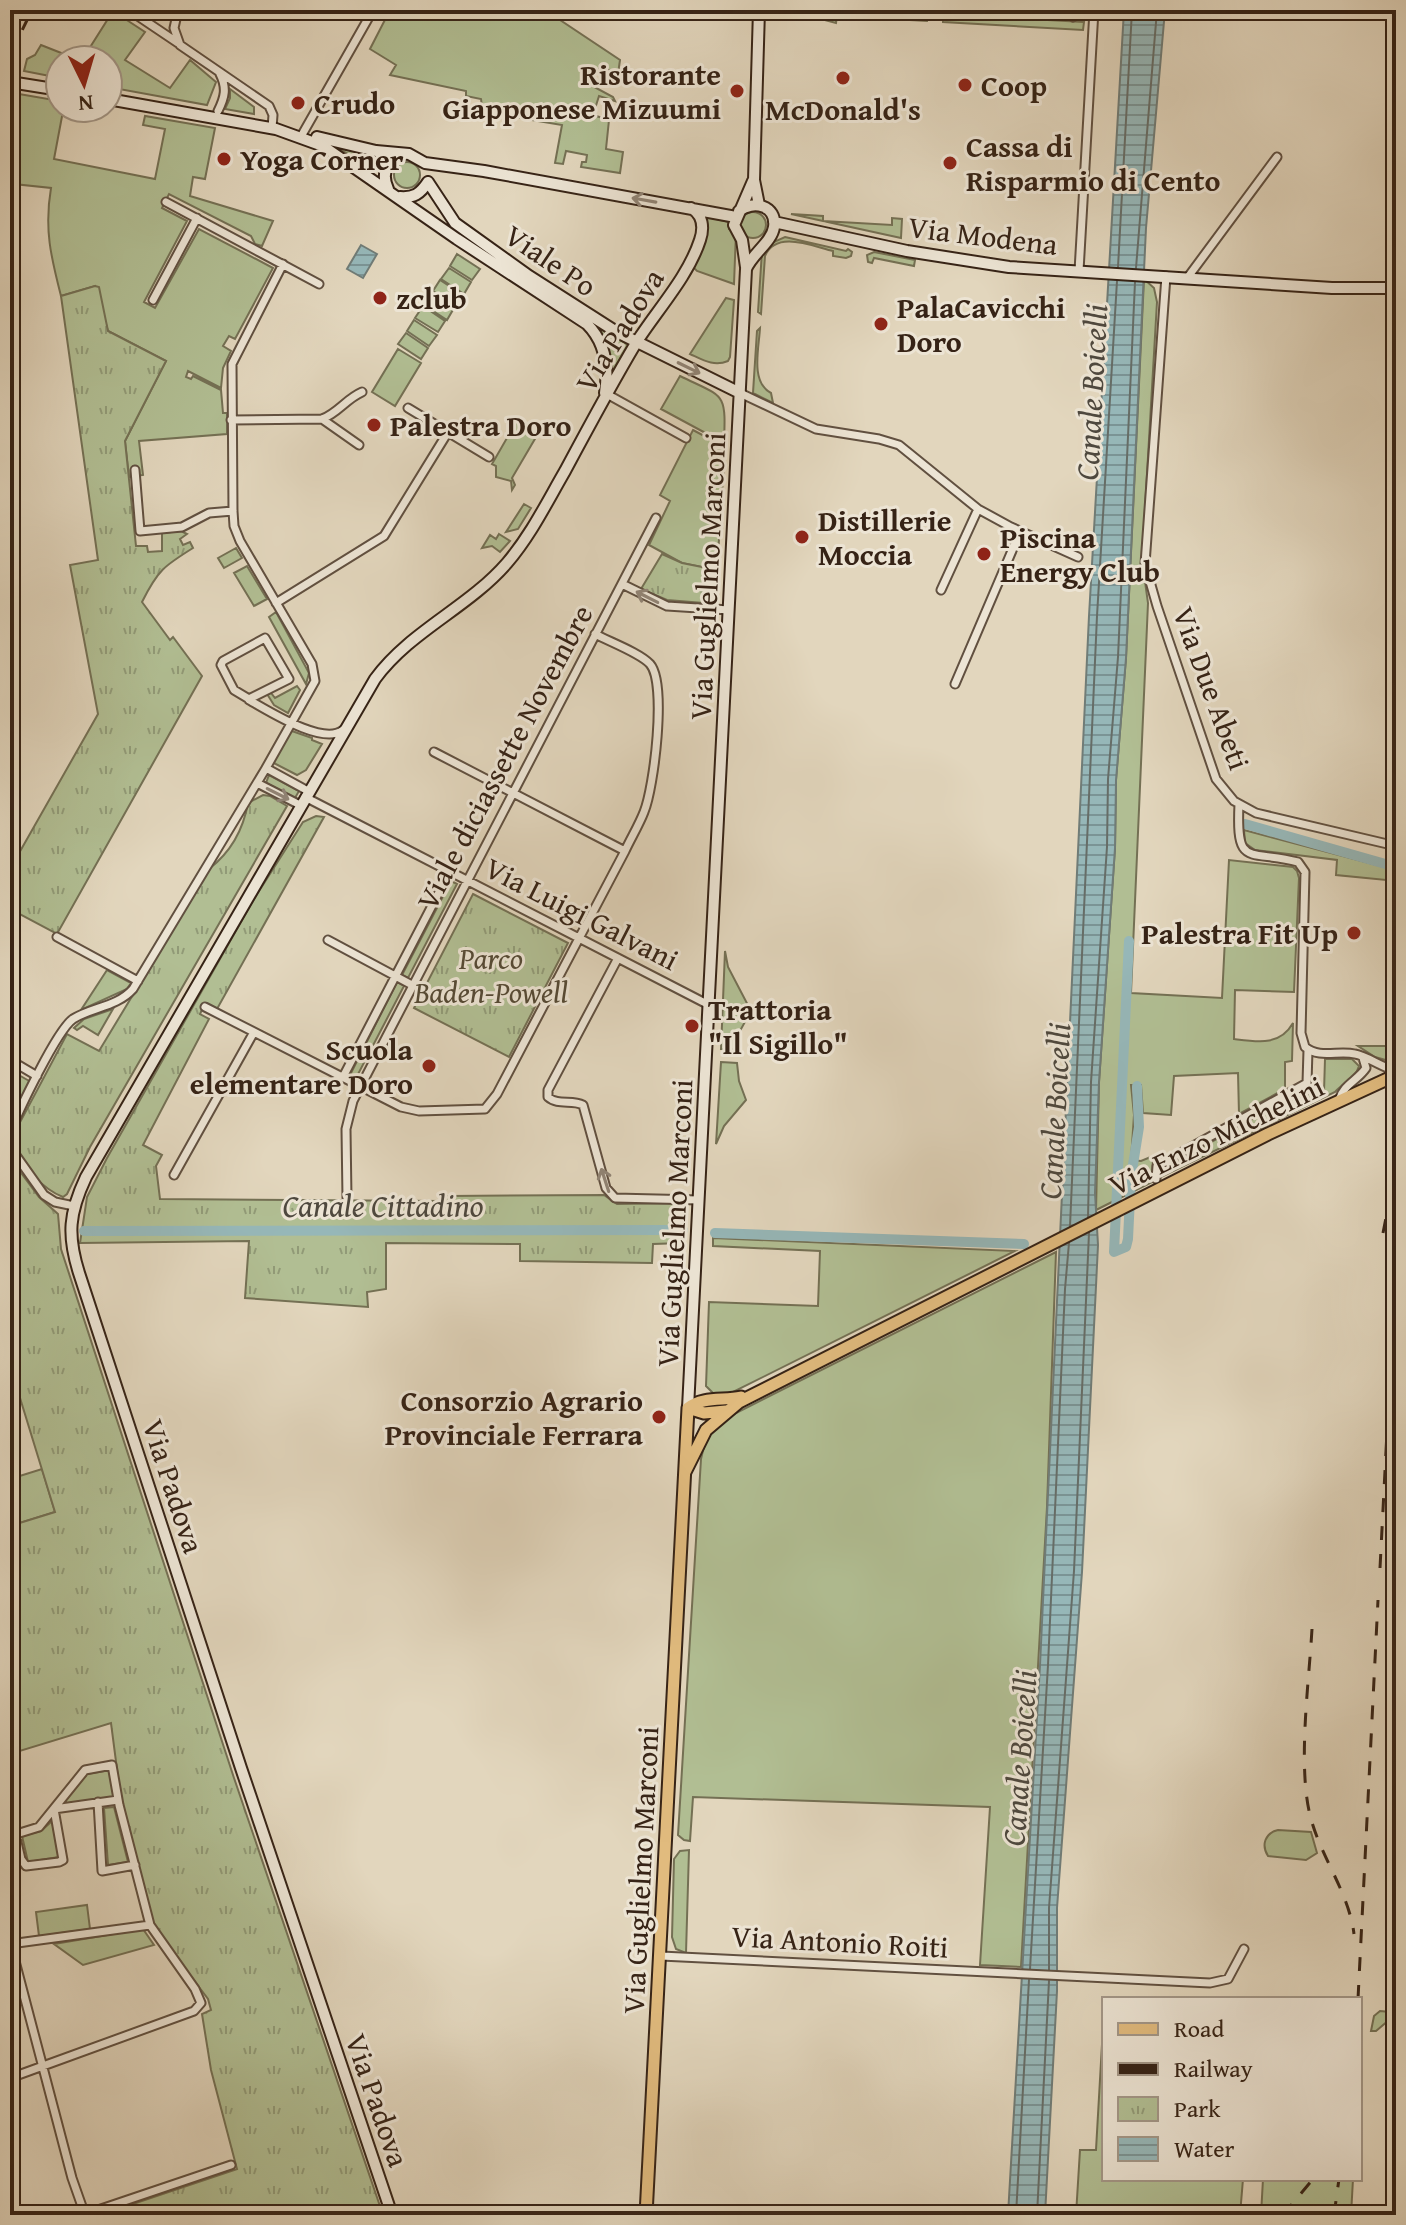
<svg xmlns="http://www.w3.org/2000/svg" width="1406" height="2225" viewBox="0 0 1406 2225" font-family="'Gentium Book Plus',serif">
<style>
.green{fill:#b1be93;stroke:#747054;stroke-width:2}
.park{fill:url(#park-tufts);stroke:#747054;stroke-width:2}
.water{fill:url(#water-rules);stroke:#707c77;stroke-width:2}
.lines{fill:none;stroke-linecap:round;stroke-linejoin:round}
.shore{stroke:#666d67;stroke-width:2}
.canal{stroke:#96b7b8;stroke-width:10}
.minor-casing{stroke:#615040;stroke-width:11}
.secondary-casing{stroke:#362316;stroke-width:14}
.primary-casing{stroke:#362316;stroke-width:15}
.minor{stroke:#ece4d4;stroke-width:7}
.secondary{stroke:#ece4d4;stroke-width:10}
.primary{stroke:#e1bb7e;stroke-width:11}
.rail{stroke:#362316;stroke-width:3;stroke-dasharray:14 14;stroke-linecap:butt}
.oneway{stroke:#918475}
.poi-dot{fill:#8f2418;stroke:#ece4d4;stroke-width:3}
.labels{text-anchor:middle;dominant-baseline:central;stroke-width:6;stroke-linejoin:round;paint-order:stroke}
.poi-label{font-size:30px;font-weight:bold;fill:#362316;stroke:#ece4d4;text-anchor:start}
.street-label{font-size:30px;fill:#362316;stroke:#ece4d4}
.park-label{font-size:30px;font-style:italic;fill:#554a35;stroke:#ece4d4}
.water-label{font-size:32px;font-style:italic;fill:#4e483e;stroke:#ece4d4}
</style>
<defs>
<pattern id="park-tufts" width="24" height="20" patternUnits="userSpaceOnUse" patternTransform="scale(2)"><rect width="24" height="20" fill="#b1be93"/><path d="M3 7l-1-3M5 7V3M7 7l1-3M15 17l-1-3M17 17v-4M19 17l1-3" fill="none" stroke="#919a77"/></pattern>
<pattern id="water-rules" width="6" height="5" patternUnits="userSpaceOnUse" patternTransform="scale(2)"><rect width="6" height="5" fill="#96b7b8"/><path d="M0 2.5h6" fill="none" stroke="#7b9495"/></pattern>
</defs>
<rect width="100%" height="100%" fill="#e2d6bd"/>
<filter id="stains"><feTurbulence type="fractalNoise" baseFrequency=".0025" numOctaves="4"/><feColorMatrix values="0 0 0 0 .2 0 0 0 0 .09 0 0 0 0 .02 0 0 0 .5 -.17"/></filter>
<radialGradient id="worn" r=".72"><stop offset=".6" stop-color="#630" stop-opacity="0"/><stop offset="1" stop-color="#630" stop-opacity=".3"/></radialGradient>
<!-- green -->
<path class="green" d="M390 10H545L620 60 618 74 600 66 597 71H590L585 82 613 97 615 101 599 96 593 115 609 120 606 149 623 152 620 173 581 167 582 162H586L587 155 566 151 563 164 555 163 562 125 520 118 506 111 482 106 481 99 466 96V91L390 75 396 65 370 49Z
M776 10 928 13 927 21 837 16 836 23 821 19 776 16Z
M113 11 145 32 125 60 170 88 190 60 216 82 207 105 108 87V60H82Z
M943 14 1084 22 1083 30 943 22Z
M41 45 79 60H60V78L24 71 27 59 35 55Z
M230 89 254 107V114L225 109 230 98Z
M19 94 60 101V108H92L91 116 63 111 54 159 155 179 165 129 143 125 145 116 215 128 205 179 193 177 190 196 273 221 262 246 255 244 251 236 169 194 162 208 187 221 144 302 155 308 199 229 273 268 235 339 229 336 223 346 231 351 223 368 221 388 188 371 186 377 191 379 193 376 221 390 223 413H227V434L139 441 143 475 129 477 125 441 166 361 108 331 95 286 61 296C51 257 44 229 51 188L14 184Z
M334 146 386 159 379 171Z
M394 175a13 13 0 1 1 26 0a13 13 0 1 1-26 0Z
M740 225a13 13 0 1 1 26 0a13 13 0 1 1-26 0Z
M791 214 823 216V221L892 225V218L902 219 901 238Z
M703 216 729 222V229L736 232 734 284 697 271 693 267Z
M785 237 846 251 848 249 852 252 851 256 846 258 833 256V251C812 246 776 230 765 256L761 314 758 312 762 251 767 245Z
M874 252 915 260 914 266 874 258 872 263 868 262 867 255Z
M457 254 480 269 472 280 450 266Z
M449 268 471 282 464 294 441 279Z
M1144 279 1154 288 1157 302 1142 560 1148 603 1131 993 1222 998 1229 860 1293 867 1297 871 1299 878 1294 992 1235 990 1234 1039C1258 1042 1280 1046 1293 1023L1292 1061 1285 1062V1089L1239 1114 1238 1073 1174 1076 1171 1115 1143 1113 1141 1085H1131L1134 1115 1131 1160 1141 1161 1153 1156 1152 1182 1096 1210 1099 1082 1115 848 1116 780 1126 658Z
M440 280 463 295 455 306 433 291Z
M432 294 454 308 447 320 424 305Z
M726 298 734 300 730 357 728 361C714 367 703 360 690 354Z
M423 306 445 321 438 332 415 318Z
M414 320 437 335 429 346 407 331Z
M592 322 628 345 609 377 603 338Z
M760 328C759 348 750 382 771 393L773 403 753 393 757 331Z
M406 333 428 348 421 359 398 344Z
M398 349 421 363 395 406 372 392Z
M680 376C725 398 726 391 724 443L661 409Z
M518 419 539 432 512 478 515 485 512 490 511 481 496 477V466L492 464Z
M693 430 725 447 717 570 682 563 649 545 670 501 660 495Z
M524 504 531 508 518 529 506 532Z
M499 534 510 541 500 552 492 546 482 548 490 535 496 539Z
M236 548 242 558 224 568 218 558Z
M247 566 267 599 254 606 234 573Z
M276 612 309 673 306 684 269 617Z
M297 686 300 690 288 713 274 705 267 694 271 693 275 698Z
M289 730 312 738V740L322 744 306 770 297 775 272 762Z
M269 775 299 791 295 798 266 783Z
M1244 830 1396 870V881L1336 875 1337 860 1255 850 1245 843Z
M451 881 457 884 408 978 402 975Z
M725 951 728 967 751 1011 741 1029 737 1049H721Z
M107 970 131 983 127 989 81 1010Z
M397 982 404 986 355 1080 349 1077Z
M113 1009 98 1035 83 1026 77 1030 74 1028 84 1019Z
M1358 1046H1396V1063L1375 1057Z
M1325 1059H1352L1359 1066C1356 1078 1343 1083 1335 1092L1161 1177 1162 1171C1198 1151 1288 1092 1324 1092Z
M721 1062 737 1063 739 1081 746 1100 724 1126 716 1144Z
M713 1238 1015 1251 727 1395 713 1393 706 1386 709 1302 818 1306 820 1251 713 1246Z
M1056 1252 1047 1507 1021 1967 980 1965 990 1807 693 1797 690 1841 684 1840 678 1835 701 1459C706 1433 714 1427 736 1413Z
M42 1469 55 1512 10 1526V1479Z
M110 1770 115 1797 61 1804 87 1774Z
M114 1807 128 1862 108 1865 104 1808Z
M52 1821 59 1857 28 1862 22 1836 41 1831Z
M1278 1830 1311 1832 1317 1853 1306 1860 1268 1856C1261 1845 1265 1833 1278 1830Z
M689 1850 686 1953 676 1949 672 1937 674 1859 680 1851Z
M87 1905 90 1929 39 1936 36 1912Z
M143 1929 154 1945 83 1965 54 1944Z
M1104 2009V2179H1243L1240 2215H1076L1080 2150H1096Z
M1380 2011 1390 2012 1389 2020 1376 2031H1371L1374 2016Z
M1263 2179H1353L1351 2215H1261Z"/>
<!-- park -->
<path class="park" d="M95 286 99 287 108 331 166 361 125 441 136 546H147L148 552 162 551V533L181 531 187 534 180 539 183 545 190 542 193 548C164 566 158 570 142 602L170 640 173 637 202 676 57 934 10 909V869L98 714 70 565 98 560 61 296Z
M662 554 682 563 717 570 716 604 667 600 641 589Z
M263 795 270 796 287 806 90 1147 67 1194 63 1197C45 1190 18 1165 15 1145 15 1139 17 1132 18 1126L67 1034 99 1051 209 869C231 852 243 831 248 803Z
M316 816 324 817 217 1009 205 1003 200 1014 209 1019 143 1145 162 1155 156 1166 160 1199 445 1201 448 1196 604 1195 617 1204 685 1203 683 1243 653 1244 652 1263 520 1261V1244L386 1243V1289L367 1292 368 1307 245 1298 249 1241 80 1243 87 1197 107 1158 254 899 303 822Z
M473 894 568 943 509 1057 414 1008Z
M10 1070 31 1082 10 1118Z
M10 1158 39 1197 58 1214 61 1249 234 1778 383 2215H100L237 2169 211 2070 202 2014 211 2010 208 1999 152 1925 121 1800 111 1723 10 1754V1526L55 1512 20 1398 10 1401Z"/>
<!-- water -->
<path class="water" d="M1124 10H1165L1146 228 1126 658 1116 780 1115 848 1099 1082 1095 1193 1098 1245 1082 1572 1057 1908V1991L1045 2215H1008L1040 1665 1089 616Z
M361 245 377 254 363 278 347 269Z"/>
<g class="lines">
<!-- shore -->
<path class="shore" d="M1118 267 1132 10
M1136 268 1157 10
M1088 1217 1091 1082 1107 847 1108 779 1118 657 1135 282
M1070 1226 1097 616 1117 281
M1030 1969 1048 1665 1065 1289 1069 1243
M1049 1970V1908L1074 1571 1089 1233
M1016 2215 1029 1980
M1037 2215 1049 1981"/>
<!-- canal -->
<path class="canal" d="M1245 824 1396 867
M1129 941 1114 1252 1126 1247 1128 1239 1131 1177 1139 1127 1137 1086
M84 1231 683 1230
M715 1233 1024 1244"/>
<defs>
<path id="minor" d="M129 10 178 43
M178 10 174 28 180 45 269 106 273 115 272 128
M1064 10 1073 17 1083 10
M218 111C225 97 227 88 220 74
M303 133 373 10
M166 202 319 284
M1079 271 1094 10
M1166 276 1145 564 1157 606 1216 779 1234 801 1256 813 1396 846
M1188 277 1277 157
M153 300 197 218
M605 393 686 438
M740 393 816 429 879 439 899 445 978 509 1011 527 1078 557
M408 408 489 457
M322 419 359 445
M231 420 322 419C338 413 346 399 362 392
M135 470 140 531 182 527 209 513 233 511
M622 584 667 606 729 610
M941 590 978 509
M276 603 384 536 448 432
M265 638 289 679 249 699 234 690 221 665 223 661Z
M955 684 1020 532
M249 700C269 711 323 746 343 730
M434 752 625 851
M266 768 308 791
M257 783 300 805
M305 797 709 1005
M1239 804C1236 869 1248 849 1298 862L1305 872 1301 1033 1305 1047C1320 1059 1338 1050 1355 1054 1367 1056 1381 1067 1396 1071
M57 937 138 981
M328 940 412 985
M618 958 548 1090V1097C558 1106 572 1099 583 1105L606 1188 615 1198 699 1200
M205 1007 401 1107 419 1111 485 1109 497 1094 625 851C631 838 639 825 644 812 654 788 667 683 650 664 640 653 610 642 595 634
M10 1060 37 1076
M343 1077 450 871
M1339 1100C1344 1084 1357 1081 1366 1068L1363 1058
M10 1133C18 1112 57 1030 73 1019 92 1007 117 1007 133 989L266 768 315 681 312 664 240 541 234 526 233 511 232 364 283 264
M10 1147 44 1195 55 1202 74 1206
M174 1175 254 1032
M1156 1179 1157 1166 1307 1083 1308 1050
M347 1198 346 1129 353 1101 656 518
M98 1802 102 1871 135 1865
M15 1834 21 1859 26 1866 59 1862 63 1860 54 1809 118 1800
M10 1836 39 1827 85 1770 112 1765 119 1805 150 1925 195 1989 201 2003 194 2011 10 2078
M10 1942 72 2178 85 2215
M10 1944 150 1925
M661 1956 1210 1983 1228 1979 1244 1949
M83 2215 231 2165"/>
<path id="secondary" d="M759 10 754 180 759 205
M10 82 60 90
M108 99 276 129 323 146 457 239 587 324C606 343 609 367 605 393
M317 137 376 151 409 154 425 163 484 171 736 217
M428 182 455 223 529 276 615 331 740 393
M388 189C381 174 386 162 400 155
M400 197C414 198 420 194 428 182
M774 222 907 251 1009 267 1332 288H1396
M746 267 742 240 734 225 753 181
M688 1408 746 269C752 254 772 242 774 227 777 205 753 200 739 211
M392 2215 241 1768 79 1273C67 1235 69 1213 86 1177L375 679C410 631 468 608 507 563 531 535 547 502 565 471 588 428 611 385 636 343 657 310 688 277 700 240 704 228 703 215 691 208"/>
<path id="primary" d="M688 1408C703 1396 724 1401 741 1397
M688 1408 704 1413 726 1411
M685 1472 706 1430 739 1402 1268 1134 1396 1075
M646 2215 688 1408"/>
</defs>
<!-- minor casing -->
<use href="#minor" class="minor-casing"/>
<!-- secondary casing -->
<use href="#secondary" class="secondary-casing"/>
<!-- primary casing -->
<use href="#primary" class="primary-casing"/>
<!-- minor -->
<use href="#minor" class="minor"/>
<!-- secondary -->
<use href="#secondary" class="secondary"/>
<!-- primary -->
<use href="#primary" class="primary"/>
<!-- rail -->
<path class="rail" d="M45 18 50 10
M10 55 32 10
M1383 1233 1396 1167
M1380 1568 1396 1257
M1312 1629C1309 1683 1297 1768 1311 1819 1322 1859 1349 1893 1354 1934
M1358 1999 1378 1600
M1283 2215 1313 2179
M1334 2215 1339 2179"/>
</g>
<!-- one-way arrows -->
<defs><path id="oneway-shaft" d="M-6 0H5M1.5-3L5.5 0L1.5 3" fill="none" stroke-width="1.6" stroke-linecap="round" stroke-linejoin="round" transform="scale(2)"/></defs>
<g class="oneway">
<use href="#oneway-shaft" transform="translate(644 200) rotate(-170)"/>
<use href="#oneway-shaft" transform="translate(689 368) rotate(26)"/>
<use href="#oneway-shaft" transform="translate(647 597) rotate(-153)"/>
<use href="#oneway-shaft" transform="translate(278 794) rotate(27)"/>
<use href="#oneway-shaft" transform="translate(605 1180) rotate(-108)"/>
</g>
<!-- markers -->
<g class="poi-dot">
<circle cx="843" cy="78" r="8"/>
<circle cx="965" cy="85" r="8"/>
<circle cx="737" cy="91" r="8"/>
<circle cx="298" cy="103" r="8"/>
<circle cx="224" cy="159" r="8"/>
<circle cx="950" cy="163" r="8"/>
<circle cx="380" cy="298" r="8"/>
<circle cx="881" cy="324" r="8"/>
<circle cx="374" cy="425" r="8"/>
<circle cx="802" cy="537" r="8"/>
<circle cx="984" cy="554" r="8"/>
<circle cx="1354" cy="933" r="8"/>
<circle cx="692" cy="1026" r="8"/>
<circle cx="429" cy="1066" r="8"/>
<circle cx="659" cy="1417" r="8"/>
</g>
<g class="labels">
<!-- poi labels -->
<g class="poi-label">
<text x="721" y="74" text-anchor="end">Ristorante<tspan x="721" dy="34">Giapponese Mizuumi</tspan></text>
<text x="981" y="85">Coop</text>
<text x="314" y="103">Crudo</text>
<text x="843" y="109" text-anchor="middle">McDonald's</text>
<text x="966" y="146">Cassa di<tspan x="966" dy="34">Risparmio di Cento</tspan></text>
<text x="240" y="159">Yoga Corner</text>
<text x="396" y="298">zclub</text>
<text x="897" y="307">PalaCavicchi<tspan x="897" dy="34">Doro</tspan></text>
<text x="390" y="425">Palestra Doro</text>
<text x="818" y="520">Distillerie<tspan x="818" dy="34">Moccia</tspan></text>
<text x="1000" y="537">Piscina<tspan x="1000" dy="34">Energy Club</tspan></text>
<text x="1338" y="933" text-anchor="end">Palestra Fit Up</text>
<text x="708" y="1009">Trattoria<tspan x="708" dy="34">"Il Sigillo"</tspan></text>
<text x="413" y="1049" text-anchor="end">Scuola<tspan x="413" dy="34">elementare Doro</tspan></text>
<text x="643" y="1400" text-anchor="end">Consorzio Agrario<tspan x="643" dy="34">Provinciale Ferrara</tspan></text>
</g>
<!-- street labels -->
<g class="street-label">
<text transform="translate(983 235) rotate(7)">Via Modena</text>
<text transform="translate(551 260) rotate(34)">Viale Po</text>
<text transform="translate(619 330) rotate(-58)">Via Padova</text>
<text transform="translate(707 576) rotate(-87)">Via Guglielmo Marconi</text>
<text transform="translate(1212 688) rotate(70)">Via Due Abeti</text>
<text transform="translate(504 757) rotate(-62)">Viale diciassette Novembre</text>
<text transform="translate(582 913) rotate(27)">Via Luigi Galvani</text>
<text transform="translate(1216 1135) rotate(-26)">Via Enzo Michelini</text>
<text transform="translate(674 1223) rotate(-87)">Via Guglielmo Marconi</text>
<text transform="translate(174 1486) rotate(72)">Via Padova</text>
<text transform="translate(640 1870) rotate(-87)">Via Guglielmo Marconi</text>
<text transform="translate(840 1941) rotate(3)">Via Antonio Roiti</text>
<text transform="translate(378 2100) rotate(71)">Via Padova</text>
</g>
<!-- park labels -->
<g class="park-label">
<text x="491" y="958">Parco<tspan x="491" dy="34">Baden-Powell</tspan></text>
</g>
<!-- water labels -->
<g class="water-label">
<text transform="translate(1091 392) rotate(-87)">Canale Boicelli</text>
<text transform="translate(1054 1111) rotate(-87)">Canale Boicelli</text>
<text x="383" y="1205">Canale Cittadino</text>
<text transform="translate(1019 1758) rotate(-86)">Canale Boicelli</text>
</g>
</g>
<!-- margin -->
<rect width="1406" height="2225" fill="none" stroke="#e2d6bd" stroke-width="40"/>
<rect x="12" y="12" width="1382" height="2201" fill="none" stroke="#362316" stroke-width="4"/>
<rect x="20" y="20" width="1366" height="2185" fill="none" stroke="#362316" stroke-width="2"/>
<!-- legend -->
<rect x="1102" y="1997" width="260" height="184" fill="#ece4d4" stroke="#a39788" stroke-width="2"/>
<rect x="1118" y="2023" width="40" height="12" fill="#e1bb7e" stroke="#a39788" stroke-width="2"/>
<text x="1174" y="2037" font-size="24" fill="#362316">Road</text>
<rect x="1118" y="2063" width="40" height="12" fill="#362316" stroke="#a39788" stroke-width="2"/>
<text x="1174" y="2077" font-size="24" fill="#362316">Railway</text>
<rect x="1118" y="2097" width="40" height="24" fill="url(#park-tufts)" stroke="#a39788" stroke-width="2"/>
<text x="1174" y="2117" font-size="24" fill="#362316">Park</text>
<rect x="1118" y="2137" width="40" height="24" fill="url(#water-rules)" stroke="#a39788" stroke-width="2"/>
<text x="1174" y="2157" font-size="24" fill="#362316">Water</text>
<!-- north arrow -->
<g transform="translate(84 84) rotate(175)"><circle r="38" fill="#ece4d4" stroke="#a39788" stroke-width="2"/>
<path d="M0-6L14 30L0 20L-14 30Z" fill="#8f2418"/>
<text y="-12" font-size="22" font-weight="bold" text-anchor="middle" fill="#362316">N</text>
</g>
<rect width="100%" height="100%" filter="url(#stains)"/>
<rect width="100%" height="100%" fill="url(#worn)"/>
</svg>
